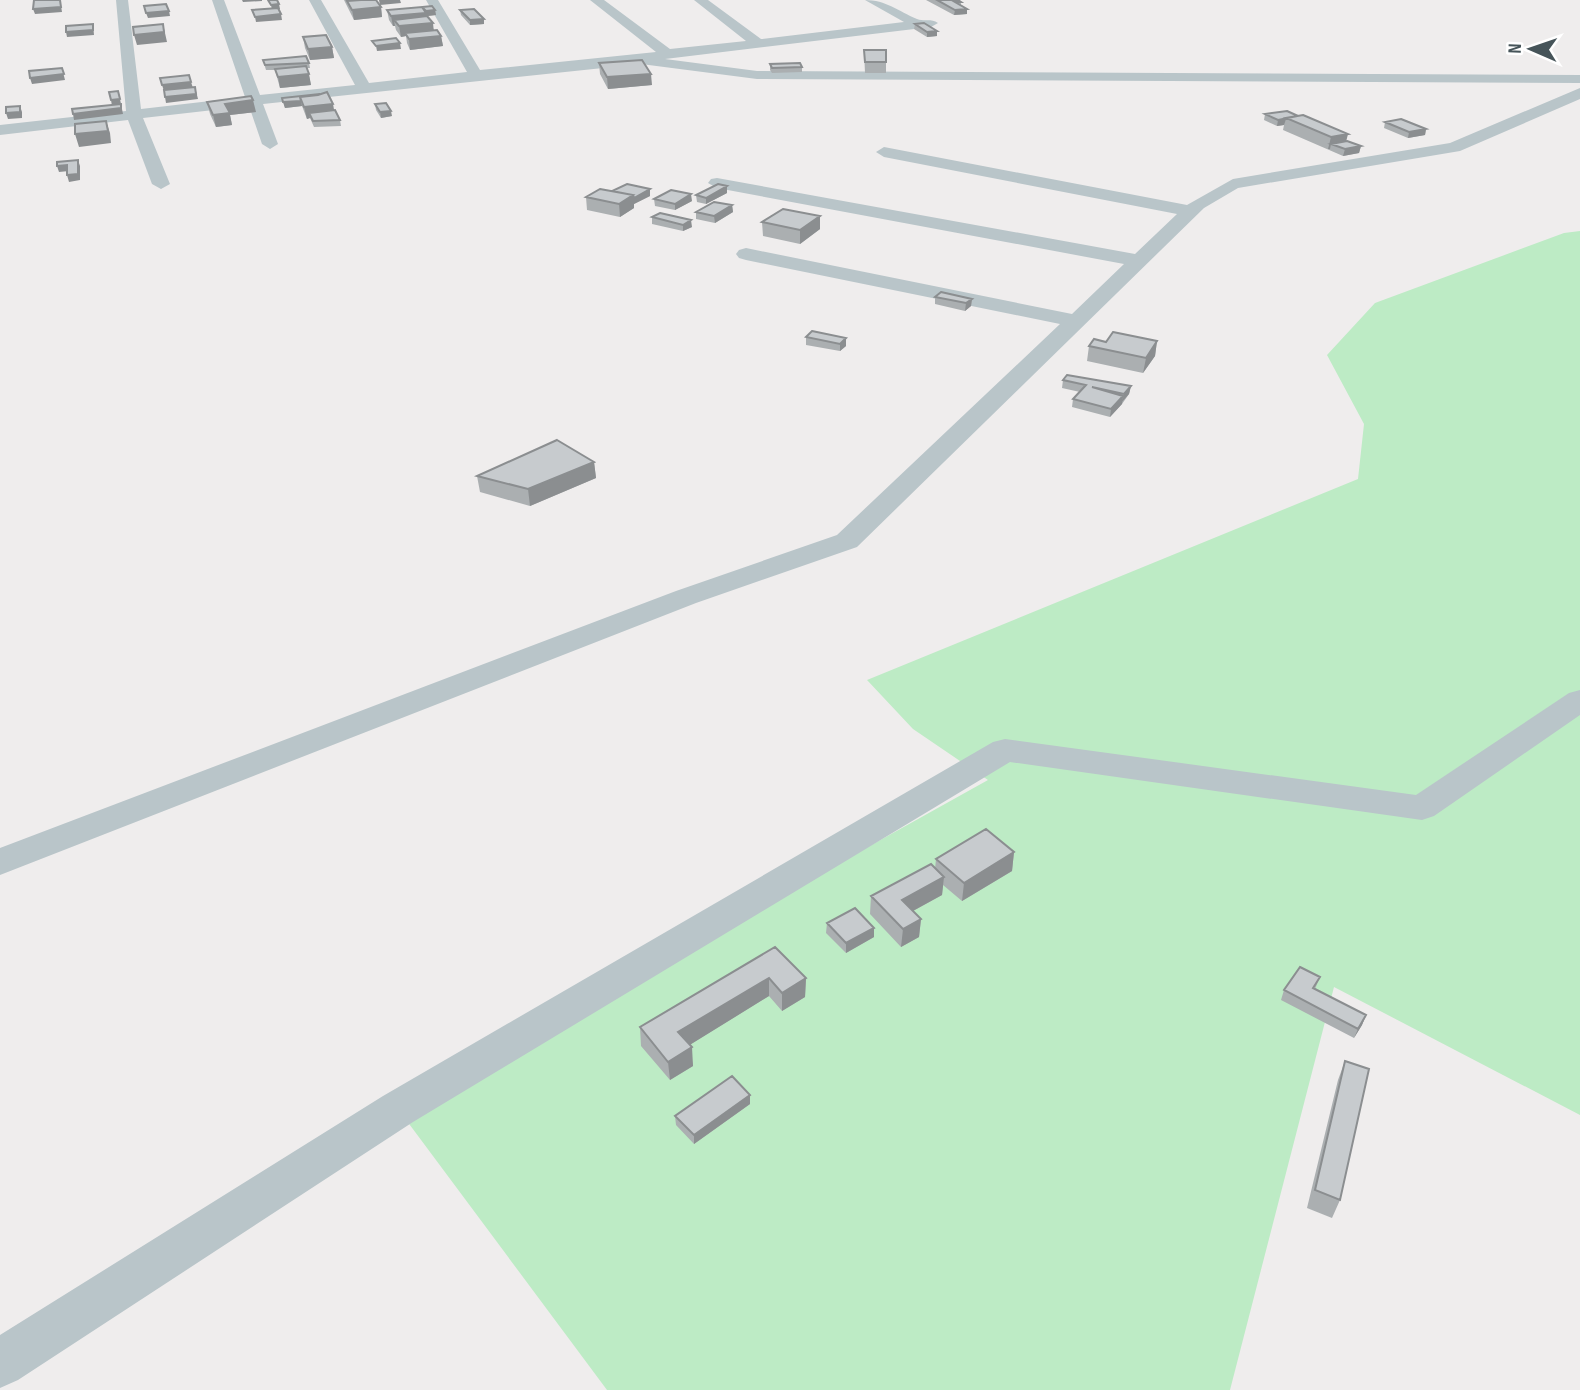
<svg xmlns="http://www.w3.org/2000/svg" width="1580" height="1390" viewBox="0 0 1580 1390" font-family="'Sofia Sans Condensed',sans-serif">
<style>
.green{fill:#bdebc5}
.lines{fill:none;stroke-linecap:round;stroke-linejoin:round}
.minor{fill:#b9c5c9;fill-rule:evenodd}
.wall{fill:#abafb1}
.shaded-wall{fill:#8b8e90}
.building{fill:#c7cbce;stroke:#8b8e90;stroke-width:2}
</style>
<rect width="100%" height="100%" fill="#efeded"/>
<!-- green -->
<path class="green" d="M1580 231V1115L1334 987 1230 1390H607L398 1109 988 780 913 729 867 680 1358 479 1364 424 1327 355 1375 303 1564 233Z"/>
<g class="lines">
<!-- minor -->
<path class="minor" d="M116 0H128L141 109 245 97 212 0H224L260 95 355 85 309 0H321L369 83 467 72 426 0H438L480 70 656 52 590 0H604L670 49 746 41 694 0H708L761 39 904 22 865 0C886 0 898 11 917 19 925 22 931 18 938 23L931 27 665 59 757 71 1580 75V83L757 79 641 64 263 104 278 144 270 149 262 144 249 106 143 118 170 184 161 189 152 184 128 120 0 135V125L126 111Z
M1580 88V99L1460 151 1238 188 1204 208 857 547 696 603 0 875V848L676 591 837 535 1060 324 746 260 739 258 736 254 739 250 746 248 1072 314 1124 264 717 188 708 183 711 179 717 178 1135 254 1177 214 884 157 876 152 884 147 1187 205 1233 179 1450 143Z
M1580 690V715L1434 816 1422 820 1010 762 413 1122 18 1380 0 1388V1335L383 1096 993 742 1005 739 1416 795 1569 693Z"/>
</g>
<!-- wall -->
<path class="wall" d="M344 0H376L381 7 382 17 354 20Z
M926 0H958L961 2V5L967 14 954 15Z
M387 10H435L436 15 427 16 434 30 441 36 443 46 410 50 407 43 406 36 401 37 396 30 395 26H393L389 20Z
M460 10 484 24 470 25 461 15Z
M915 24 937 31V36L927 37 914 29Z
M303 37 332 47 334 58 310 60 305 48Z
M864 50 886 62V73H865Z
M263 60 309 63 310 68H307L311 85 280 88 275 70H266Z
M599 63 652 85 608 89 600 74Z
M770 64 802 67V72L772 73 770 70Z
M320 94 334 110 340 120 341 126 314 127 310 118 307 119 302 106 285 108 282 98Z
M207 102 256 112 230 115 232 125 216 127 210 114Z
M375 104 392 116 381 118 376 110Z
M1287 111 1346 141 1361 146 1359 153 1343 156 1283 130 1284 125 1277 126 1264 120 1265 114Z
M1385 122 1426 129 1425 135 1408 138 1384 128Z
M727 186V193L706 204 697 202 696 195Z
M612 191 650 196 634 204V208L620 217 587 210 586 197Z
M654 199 692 201 675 210 655 206Z
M732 205 733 212 715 223 696 219V212Z
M652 217 692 227 683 231 652 224Z
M762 222 820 229 800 244 763 236Z
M935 297 972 299 971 306 965 311 935 304Z
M812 331 846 346 840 351 806 345V337Z
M1157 341 1155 356 1143 373 1087 361 1089 346 1106 342Z
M1063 380 1131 386 1129 394 1122 404 1110 417 1072 407 1073 399 1080 392 1062 388Z
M594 462 596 478 530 506 480 492 477 476Z
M1014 852 1012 871 962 901 943 885 942 895 913 911 921 919 919 937 901 947 870 914 871 896 935 869 936 859Z
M827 923 874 928V937L846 953 826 933Z
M775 947 806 978 805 997 782 1011 769 996 689 1045 693 1066 670 1080 641 1046 640 1027Z
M1320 977 1315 989 1366 1015 1362 1025 1354 1038 1281 1000 1284 990Z
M1345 1061 1340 1200 1332 1218 1307 1208 1338 1080Z
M750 1095V1104L694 1144 676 1125 675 1116Z"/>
<!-- shaded-wall -->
<path class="shaded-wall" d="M60 0 62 12 35 14 33 9Z
M242 0H262V1L243 2Z
M379 0H400L401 3 380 5Z
M279 4 280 9 272 10 271 5Z
M381 7 382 17 354 20 352 10Z
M967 9V14L954 15 955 10Z
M435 10 436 15 394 20 395 26H393L391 16Z
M169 11 170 16 148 18 146 13Z
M281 14 282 20 256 22 255 17Z
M484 19V24L470 25V20Z
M433 23 434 33H405L406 36 401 37 399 26Z
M93 24 94 35 67 37 66 32Z
M163 24 167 42 137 45 134 35Z
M937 31V36L927 37V32Z
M441 36 443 46 410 50 409 39Z
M400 43 401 49 377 51 376 46Z
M332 47 334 58 310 60 308 49Z
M62 68 65 80 32 84 30 78Z
M309 74 311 85 280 88 278 77Z
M651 74 652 85 608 89 607 77Z
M191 82 193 88 164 91 162 85Z
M195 87 198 99 166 103 165 97Z
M120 99 123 114 74 120 73 114 112 106 111 100Z
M253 100 256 112 230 115 232 125 216 127 213 115 225 104Z
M301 101 302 106 285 108 283 102Z
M333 104 335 115 309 113 310 118 307 119 304 107Z
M20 106 22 112V118L8 119 6 113Z
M391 111 392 116 381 118 380 112Z
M1286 119 1284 125 1277 126 1278 120Z
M106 121 110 133 111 143 79 147 75 134Z
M1426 129 1425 135 1408 138 1409 132Z
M1348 134 1345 146 1331 144 1330 149H1328L1331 137Z
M1361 146 1359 153 1343 156 1345 149Z
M78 160 80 166V180L69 182 67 175Z
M67 165 69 171 59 172 57 166Z
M727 186V193L706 204V198Z
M650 189V196L634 204V208L620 217 619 204 633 195Z
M691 194 692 201 675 210V204Z
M732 205 733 212 715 223 714 216Z
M820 216V229L800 244V230Z
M691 220 692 227 683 231V225Z
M972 299 971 306 965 311 966 303Z
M846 338V346L840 351V344Z
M1157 341 1155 356 1143 373 1146 358Z
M1131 386 1129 394 1122 402 1124 394Z
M1123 396 1122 404 1110 417 1111 409Z
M594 462 596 478 530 506 528 489Z
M1014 852 1012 871 962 901 964 883Z
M944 877 942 895 900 918 902 900Z
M921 919 919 937 901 947 903 929Z
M874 928V937L846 953V943Z
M769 978V996L680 1051 678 1032Z
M806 978 805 997 782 1011V993Z
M1366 1015 1362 1025 1354 1038 1358 1029Z
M692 1047 693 1066 670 1080 668 1062Z
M750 1095V1104L694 1144V1135Z"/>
<!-- building -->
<path class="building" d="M34 0H60L61 7 33 9Z
M268 0H277L279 4 271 5Z
M361 0H376L381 7 352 10 347 1Z
M937 0H958L961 2H955L967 9 955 10Z
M166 4 169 11 146 13 144 6Z
M432 6 435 10 426 11 422 7Z
M422 7 426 13 391 16 387 10Z
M278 8 281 14 255 17 252 10Z
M474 9 484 19 470 20 460 10Z
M427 16 433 23 399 26 394 20Z
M924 23 937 31 927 32 915 24Z
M93 24V30L66 32V26Z
M163 24 164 32 134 35 133 27Z
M437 30 441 36 409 39 405 33Z
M326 35 332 47 308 49 303 37Z
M396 38 400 43 376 46 372 41Z
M864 50H886V62H865Z
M306 56 309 63 265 65 263 60Z
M642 60 651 74 607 77 599 63Z
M800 63 802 67 772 68 770 64Z
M306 66 309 74 278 77 275 69Z
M62 68 64 74 30 78 29 71Z
M189 75 191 82 162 85 160 78Z
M195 87 196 94 165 97 164 90Z
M118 91 120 99 111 100 109 92Z
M327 92 333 104 304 107 300 97 318 95Z
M320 94 300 97 301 101 283 102 282 98Z
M251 96 253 100 225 104 230 113 213 115 207 102Z
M386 103 391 111 380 112 375 104Z
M121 104V108L73 114 72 109Z
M20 106V112L6 113V107Z
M335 110 340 120 313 121 309 113Z
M1287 111 1298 116 1278 120 1265 114Z
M1303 115 1348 134 1331 137 1286 118Z
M1401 119 1426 129 1409 132 1385 122Z
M106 121 108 131 75 134V124Z
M1347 141 1361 146 1345 149 1331 144Z
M78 160V174L67 175V165L57 166V162Z
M627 184 650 189 634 198 633 195 612 191Z
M718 184 727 186 706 198 696 195Z
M600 189 633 195 619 204 586 197Z
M671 190 691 194 675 204 654 199Z
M714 202 732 205 714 216 696 212Z
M783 209 820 216 800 230 762 222Z
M660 213 691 220 683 225 652 217Z
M941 292 972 299 966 303 935 297Z
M812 331 846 338 840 344 806 337Z
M1113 332 1157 341 1146 358 1089 346 1094 339 1106 342Z
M1067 375 1131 386 1124 394 1092 387 1123 396 1111 409 1073 399 1086 385 1063 380Z
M557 440 594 462 528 489 477 476Z
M986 829 1014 852 964 883 936 859Z
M931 864 944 877 902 900 921 919 903 929 871 896Z
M855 908 874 928 846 943 827 923Z
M775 947 806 978 782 993 769 978 678 1032 692 1047 668 1062 640 1027Z
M1300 967 1320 977 1313 988 1366 1015 1358 1029 1284 990Z
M1345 1061 1369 1069 1340 1200 1315 1190Z
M732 1076 750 1095 694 1135 675 1116Z"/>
<!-- north arrow -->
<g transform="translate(1531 49) rotate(272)" stroke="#ffffff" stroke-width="5" paint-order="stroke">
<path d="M0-5L12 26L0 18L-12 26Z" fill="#465459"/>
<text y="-10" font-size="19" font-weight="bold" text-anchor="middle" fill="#465459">N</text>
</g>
</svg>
